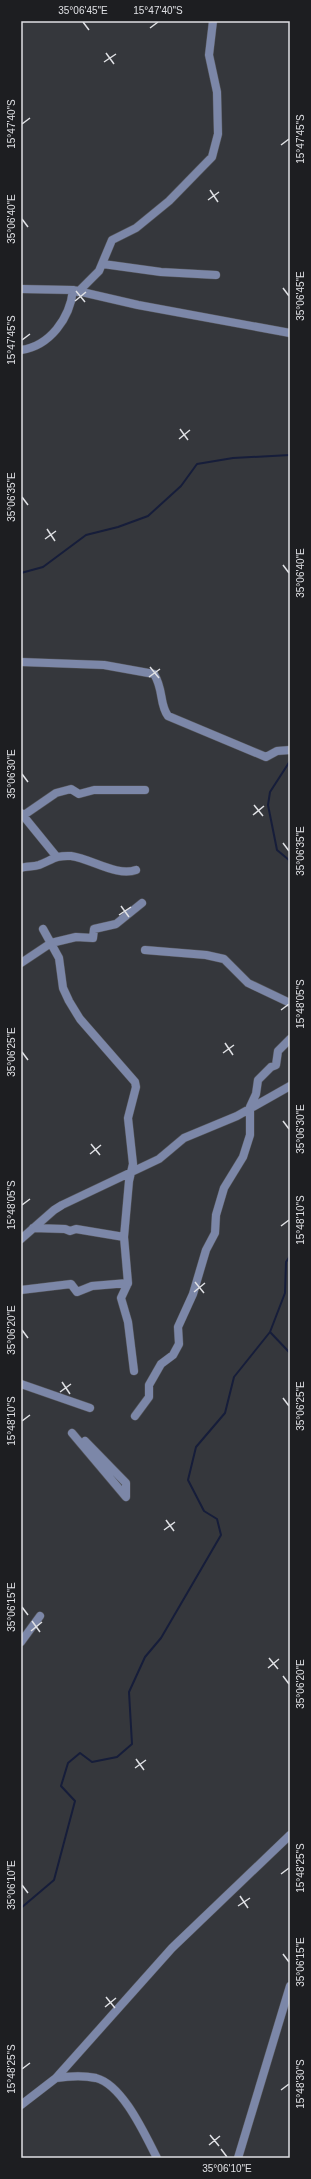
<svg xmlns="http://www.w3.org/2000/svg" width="311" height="2179" viewBox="0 0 311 2179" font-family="Helvetica,sans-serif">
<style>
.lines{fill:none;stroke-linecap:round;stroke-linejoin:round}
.stream{stroke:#161d3a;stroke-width:2}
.minor-casing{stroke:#54555a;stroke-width:9}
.minor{stroke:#7c87a8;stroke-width:8}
.ticks{fill:none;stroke:#dfe0e4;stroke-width:1.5}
.neatline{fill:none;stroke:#dfe0e4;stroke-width:1.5}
.ticks-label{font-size:10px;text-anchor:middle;fill:#dfe0e4}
</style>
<rect width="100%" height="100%" fill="#35373c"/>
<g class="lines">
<!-- stream -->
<path class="stream" d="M21 573 43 567 86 535 118 527 148 516 181 486 197 464 233 458 290 455
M290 761 270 792 268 805 277 850 289 860 290 865
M270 1332 290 1353
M21 1908 54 1880 75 1801 61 1786 68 1763 80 1753 92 1762 117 1757 132 1744 129 1692 145 1657 161 1638 221 1535 217 1519 204 1511 188 1480 196 1447 225 1413 234 1377 270 1332 285 1293 286 1262 290 1256"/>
<defs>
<path id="minor" d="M103 264 161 272 216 275
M21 289 73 290 138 305 290 333
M78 292 99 271 112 240 136 228 169 201 212 157 218 134 217 92 209 55 213 21
M21 350C50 346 70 318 73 290
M21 662 104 665 154 674C164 690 159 704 168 716L266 757 277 751 290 750
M21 813 56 856
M24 815 56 793 71 789 79 794 94 790H145
M21 868C26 866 33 867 39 865 52 860 56 855 71 856 92 859 117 877 136 870
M43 929 59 958 63 988 69 1001 80 1019 135 1082 136 1087 128 1118 133 1164 129 1181 124 1237 128 1283 121 1298 128 1322 134 1371
M145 950 206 955 224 959 248 983 290 1003
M21 963 51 943 76 937 93 938 94 929 116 924 142 903
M33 1228 65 1229 70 1231 76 1229 124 1237
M21 1239 54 1210 62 1205 159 1159 184 1138 237 1116 290 1086
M21 1290 71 1284 77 1292 92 1286 128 1283
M21 1384 90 1408
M135 1416 149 1397V1385L161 1364 173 1355 179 1344 178 1327 193 1294 206 1250 215 1233 216 1215 224 1188 243 1157 250 1135V1107L256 1094 258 1080 271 1067 276 1065 278 1051 290 1039
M72 1433 126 1497V1483L85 1441
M21 1642 40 1616
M56 2078C69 2076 83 2075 96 2078 123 2085 145 2135 157 2158
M21 2105 56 2078 172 1948 290 1835
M238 2158 290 1986"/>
</defs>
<!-- minor casing -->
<use href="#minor" class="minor-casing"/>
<!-- minor -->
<use href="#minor" class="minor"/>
</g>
<!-- ticks -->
<path class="ticks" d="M83 22 89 30M150 28 158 22M106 53 114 64M104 62 116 54M22 124 30 118M281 145 289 139M210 190 218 202M208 200 219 192M22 219 28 227M283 288 289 296M76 291 85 302M75 301 86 292M22 340 30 334M180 429 188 440M179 439 190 430M22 497 28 505M47 529 55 541M45 539 56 531M283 565 289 573M150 667 159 678M149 677 160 669M22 774 28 782M254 805 263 816M253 815 264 806M283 843 289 851M121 906 129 917M119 915 131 907M281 1010 289 1004M225 1043 233 1055M22 1052 28 1060M223 1053 234 1045M283 1121 289 1129M91 1144 100 1155M90 1154 101 1145M22 1205 30 1199M281 1226 289 1220M195 1282 204 1293M194 1292 205 1283M22 1330 28 1338M62 1382 70 1394M60 1392 71 1384M283 1398 289 1406M22 1421 30 1415M166 1520 174 1531M164 1530 175 1522M22 1607 28 1615M32 1621 40 1632M31 1631 42 1622M269 1658 278 1669M268 1668 279 1659M283 1676 289 1684M136 1759 144 1770M135 1768 146 1760M281 1874 289 1868M22 1885 28 1893M240 1896 248 1908M238 1906 250 1898M283 1954 289 1962M106 1997 115 2008M105 2007 116 1998M22 2069 30 2063M281 2090 289 2084M210 2135 219 2146M209 2145 220 2136M221 2149 227 2157"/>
<!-- border -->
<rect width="311" height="2179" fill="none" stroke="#1d1e21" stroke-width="44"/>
<rect x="22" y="22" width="267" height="2135" class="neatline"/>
<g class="ticks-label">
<text x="83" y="14">35°06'45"E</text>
<text x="158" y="14">15°47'40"S</text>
<text transform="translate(11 124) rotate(-90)" y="4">15°47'40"S</text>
<text transform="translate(300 139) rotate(-90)" y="4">15°47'45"S</text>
<text transform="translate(11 219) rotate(-90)" y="4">35°06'40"E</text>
<text transform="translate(300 296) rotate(-90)" y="4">35°06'45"E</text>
<text transform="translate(11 340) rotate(-90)" y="4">15°47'45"S</text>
<text transform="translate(11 497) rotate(-90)" y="4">35°06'35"E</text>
<text transform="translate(300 573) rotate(-90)" y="4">35°06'40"E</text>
<text transform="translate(11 774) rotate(-90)" y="4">35°06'30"E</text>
<text transform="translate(300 851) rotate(-90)" y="4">35°06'35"E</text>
<text transform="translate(300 1004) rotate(-90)" y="4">15°48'05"S</text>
<text transform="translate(11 1052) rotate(-90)" y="4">35°06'25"E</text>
<text transform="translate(300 1129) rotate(-90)" y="4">35°06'30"E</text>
<text transform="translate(11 1205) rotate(-90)" y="4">15°48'05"S</text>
<text transform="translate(300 1220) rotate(-90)" y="4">15°48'10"S</text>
<text transform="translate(11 1330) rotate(-90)" y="4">35°06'20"E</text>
<text transform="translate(300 1406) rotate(-90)" y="4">35°06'25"E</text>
<text transform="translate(11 1421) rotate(-90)" y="4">15°48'10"S</text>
<text transform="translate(11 1607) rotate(-90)" y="4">35°06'15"E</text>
<text transform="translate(300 1684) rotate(-90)" y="4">35°06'20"E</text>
<text transform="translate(300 1868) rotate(-90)" y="4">15°48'25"S</text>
<text transform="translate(11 1885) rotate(-90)" y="4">35°06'10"E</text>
<text transform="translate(300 1962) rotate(-90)" y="4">35°06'15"E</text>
<text transform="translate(11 2069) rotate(-90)" y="4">15°48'25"S</text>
<text transform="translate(300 2084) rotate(-90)" y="4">15°48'30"S</text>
<text x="227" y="2172">35°06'10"E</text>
</g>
</svg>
